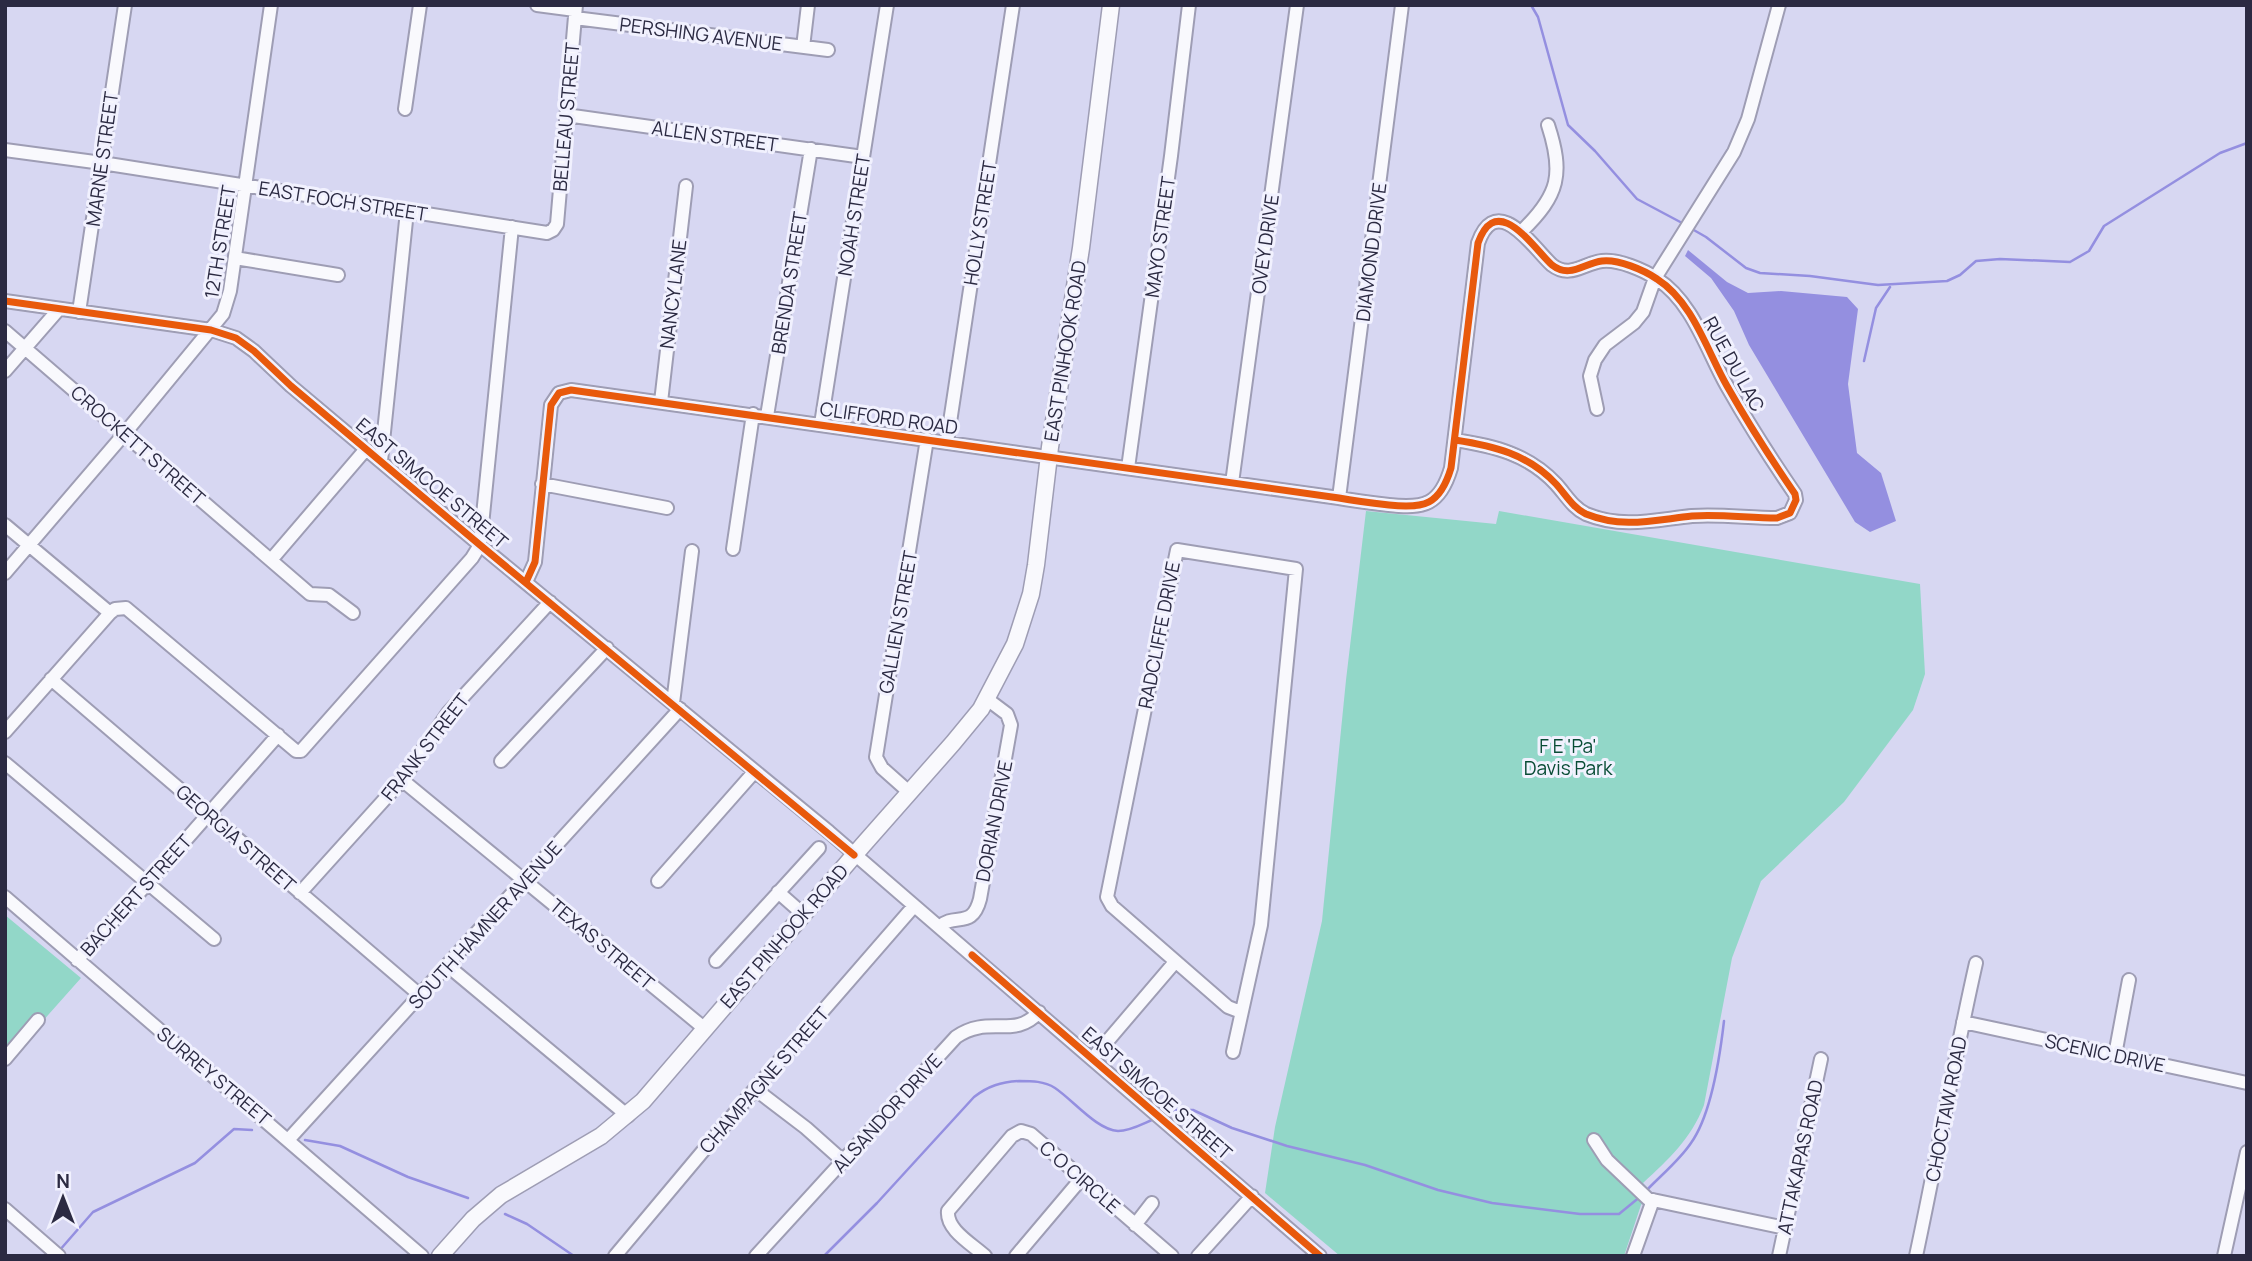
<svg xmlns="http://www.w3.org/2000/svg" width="2252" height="1261" viewBox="0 0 2252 1261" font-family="Manrope,sans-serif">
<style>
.green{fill:#92d7c8}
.water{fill:#948fe0}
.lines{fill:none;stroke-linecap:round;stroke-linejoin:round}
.stream{stroke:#948fe0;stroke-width:2.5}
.minor-casing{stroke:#9e9db4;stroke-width:16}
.major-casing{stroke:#9e9db4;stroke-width:19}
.minor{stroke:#f9f9fd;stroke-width:12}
.major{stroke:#f9f9fd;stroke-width:16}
.cycleway-casing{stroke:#f1f1fe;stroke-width:11}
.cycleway{stroke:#e8590c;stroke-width:7}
.labels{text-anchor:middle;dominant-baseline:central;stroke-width:6;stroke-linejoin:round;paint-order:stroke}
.street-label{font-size:19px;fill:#2b2a42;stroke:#f1f1fe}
.park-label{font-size:19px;fill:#084c35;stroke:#f1f1fe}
</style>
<rect width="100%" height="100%" fill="#d7d7f2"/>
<!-- green -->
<path class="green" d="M1366 511 1496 524 1499 511 1920 584 1925 674 1913 710 1844 802 1761 881 1732 958 1704 1105C1691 1139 1669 1159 1643 1183L1651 1192 1641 1205 1624 1256H1340L1265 1193 1275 1127 1322 921 1346 680Z
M5 915 81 978 41 1023 33 1016 5 1048Z"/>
<!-- water -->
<path class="water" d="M1688 250 1727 282 1748 293 1781 291 1847 297 1858 309 1848 384 1857 453 1881 473 1896 521 1870 532 1855 522 1749 345 1734 311 1711 278 1685 256Z"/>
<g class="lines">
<!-- stream -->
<path class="stream" d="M1531 5 1538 17 1568 125 1595 151 1637 199 1684 224
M1692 229 1706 237 1746 268 1760 273 1810 276 1878 285 1947 281 1960 275 1976 261 2000 259 2070 262 2089 251 2104 226 2220 153 2247 143
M1864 361 1876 308 1890 287
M1163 1115 1174 1110H1193L1232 1128 1287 1146 1365 1165 1438 1190 1492 1203 1580 1214H1619L1641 1196
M305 1140 340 1146 408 1177 468 1198
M1646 1191C1660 1176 1679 1161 1691 1143 1711 1115 1720 1056 1724 1021
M505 1214 527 1224 574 1256
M59 1251 93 1212 195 1163 234 1129 252 1130
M824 1256 877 1203 974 1097C988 1086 1001 1082 1019 1081 1032 1081 1044 1081 1055 1088 1073 1100 1097 1130 1118 1131 1130 1131 1142 1124 1154 1119"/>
<defs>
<path id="minor" d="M537 5 575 10
M575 18 828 50
M803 47 808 5
M405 109 420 5
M566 115 863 157
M5 150 102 163 547 233 553 230 557 224 576 5
M1522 231C1559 195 1564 174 1548 125
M235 258 338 275
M5 301 211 330 236 338 254 351 291 386 480 545 829 832 1320 1256
M79 312 125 5
M5 331 310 594 329 595 353 613
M5 371 59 309
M661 402 686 186
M1597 409 1590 376 1595 360 1605 345 1634 323 1643 312 1655 278 1734 152 1748 119 1779 5
M767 416 811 149
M821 424 887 5
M947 442 1013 5
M381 461 407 211
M1128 468 1171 156 1189 5
M1232 483 1297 5
M542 484 667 508
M1339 498 1402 5
M5 525 110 613
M733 549 753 414
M271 560 366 449
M5 573 125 433 223 314 230 291 271 5
M526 582 535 562 551 405 559 393 571 390 1339 498C1356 501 1372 503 1389 505 1424 509 1440 505 1451 468L1478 243C1497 190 1534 249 1552 265 1570 279 1584 263 1602 261 1618 259 1644 270 1657 279 1693 302 1707 351 1727 386 1748 423 1771 459 1795 494L1796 500 1790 513 1777 518C1749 518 1720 514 1692 516 1654 520 1623 529 1586 514 1573 508 1566 495 1556 484 1528 454 1494 446 1455 440
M51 679 421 996
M673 703 692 551
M5 732 110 613 115 609 126 608 296 751H301L472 558 480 545 512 227
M501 761 607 648
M5 763 214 939
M402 780 704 1028
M909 792 882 768 876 757 927 439
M658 881 755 771
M778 892 803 914
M300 893 402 780 448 713 550 602
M5 897 422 1256
M939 927C955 912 972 930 980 899L1011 725 1007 714 987 699
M77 960 147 884 278 735
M716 961 819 848
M448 966 628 1116
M1963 1022 2247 1083
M1233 1052 1261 925 1296 569 1177 550 1107 897 1112 906 1228 1007 1241 1012
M2115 1055 2129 980
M1093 1058 1175 962
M5 1059 38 1020
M755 1089 806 1128 843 1161
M289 1139 680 709
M1594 1140 1607 1160 1648 1199 1785 1228
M5 1209 59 1256
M1135 1225 1152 1203
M615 1256 755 1089 914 906
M756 1256 956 1037C989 1014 1014 1040 1039 1012
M985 1256C972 1244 946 1230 948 1211L1012 1136 1021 1131 1031 1134 1172 1256
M1016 1256 1081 1179
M1198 1256 1252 1196
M1633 1256 1653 1200
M1779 1256 1821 1059
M1916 1256C1937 1158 1954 1060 1976 963
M2224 1256 2247 1152"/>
<path id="major" d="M440 1256 473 1219 501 1195 601 1136 643 1101 863 845 953 743 981 709 1015 644 1031 594 1036 565 1050 447 1081 248 1111 5"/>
</defs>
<!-- minor casing -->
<use href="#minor" class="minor-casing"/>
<!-- major casing -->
<use href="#major" class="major-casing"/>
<!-- minor -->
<use href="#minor" class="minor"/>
<!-- major -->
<use href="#major" class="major"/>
<defs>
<path id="cycleway" d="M5 301 211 330 236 338 254 351 291 386 480 545 854 855
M526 582 535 562 551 405 559 393 571 390 1339 498C1356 501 1372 503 1389 505 1424 509 1440 505 1451 468L1478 243C1497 190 1534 249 1552 265 1570 279 1584 263 1602 261 1618 259 1644 270 1657 279 1693 302 1707 351 1727 386 1748 423 1771 459 1795 494L1796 500 1790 513 1777 518C1749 518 1720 514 1692 516 1654 520 1623 529 1586 514 1573 508 1566 495 1556 484 1528 454 1494 446 1455 440
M972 955 1320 1256"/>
</defs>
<!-- cycleway casing -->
<use href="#cycleway" class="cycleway-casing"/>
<!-- cycleway -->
<use href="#cycleway" class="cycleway"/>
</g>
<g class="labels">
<!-- street labels -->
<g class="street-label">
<text transform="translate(701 34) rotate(7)">PERSHING AVENUE</text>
<text transform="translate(566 117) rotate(-85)">BELLEAU STREET</text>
<text transform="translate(715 136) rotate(8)">ALLEN STREET</text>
<text transform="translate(102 159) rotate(-82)">MARNE STREET</text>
<text transform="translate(343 201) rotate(9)">EAST FOCH STREET</text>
<text transform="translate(854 215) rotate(-81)">NOAH STREET</text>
<text transform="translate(980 223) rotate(-81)">HOLLY STREET</text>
<text transform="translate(1160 237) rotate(-82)">MAYO STREET</text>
<text transform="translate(220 242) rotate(-81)">12TH STREET</text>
<text transform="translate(1265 244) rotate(-82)">OVEY DRIVE</text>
<text transform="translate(1371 252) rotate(-83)">DIAMOND DRIVE</text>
<text transform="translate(789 283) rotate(-81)">BRENDA STREET</text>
<text transform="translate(673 294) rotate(-83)">NANCY LANE</text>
<text transform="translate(1065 351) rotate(-81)">EAST PINHOOK ROAD</text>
<text transform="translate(1734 364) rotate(61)">RUE DU LAC</text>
<text transform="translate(889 418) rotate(8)">CLIFFORD ROAD</text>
<text transform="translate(138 445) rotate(41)">CROCKETT STREET</text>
<text transform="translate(432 483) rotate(40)">EAST SIMCOE STREET</text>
<text transform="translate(898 622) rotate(-80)">GALLIEN STREET</text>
<text transform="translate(1159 635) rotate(-79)">RADCLIFFE DRIVE</text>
<text transform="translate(425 747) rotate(-52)">FRANK STREET</text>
<text transform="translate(994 821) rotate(-79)">DORIAN DRIVE</text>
<text transform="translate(236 838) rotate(41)">GEORGIA STREET</text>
<text transform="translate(136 895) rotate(-48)">BACHERT STREET</text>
<text transform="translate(485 925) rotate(-48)">SOUTH HAMNER AVENUE</text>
<text transform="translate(784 936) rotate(-49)">EAST PINHOOK ROAD</text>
<text transform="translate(602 944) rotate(40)">TEXAS STREET</text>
<text transform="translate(2105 1053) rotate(12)">SCENIC DRIVE</text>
<text transform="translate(214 1076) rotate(40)">SURREY STREET</text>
<text transform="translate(764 1080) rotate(-49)">CHAMPAGNE STREET</text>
<text transform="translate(1157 1093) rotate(41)">EAST SIMCOE STREET</text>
<text transform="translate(1946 1109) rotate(-79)">CHOCTAW ROAD</text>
<text transform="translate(887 1113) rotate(-48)">ALSANDOR DRIVE</text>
<text transform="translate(1800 1157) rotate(-78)">ATTAKAPAS ROAD</text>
<text transform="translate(1080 1177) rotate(41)">C O CIRCLE</text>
</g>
<!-- park labels -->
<g class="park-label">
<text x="1568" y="746">F E 'Pa'<tspan x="1568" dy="22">Davis Park</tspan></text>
</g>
</g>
<!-- border -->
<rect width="2252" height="1261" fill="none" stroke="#2b2a42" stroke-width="14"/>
<!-- north arrow -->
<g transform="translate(63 1198)" stroke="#f1f1fe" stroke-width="5" paint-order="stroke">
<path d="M0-5L12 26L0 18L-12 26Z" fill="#2b2a42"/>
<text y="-10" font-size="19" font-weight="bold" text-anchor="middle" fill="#2b2a42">N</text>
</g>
</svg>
